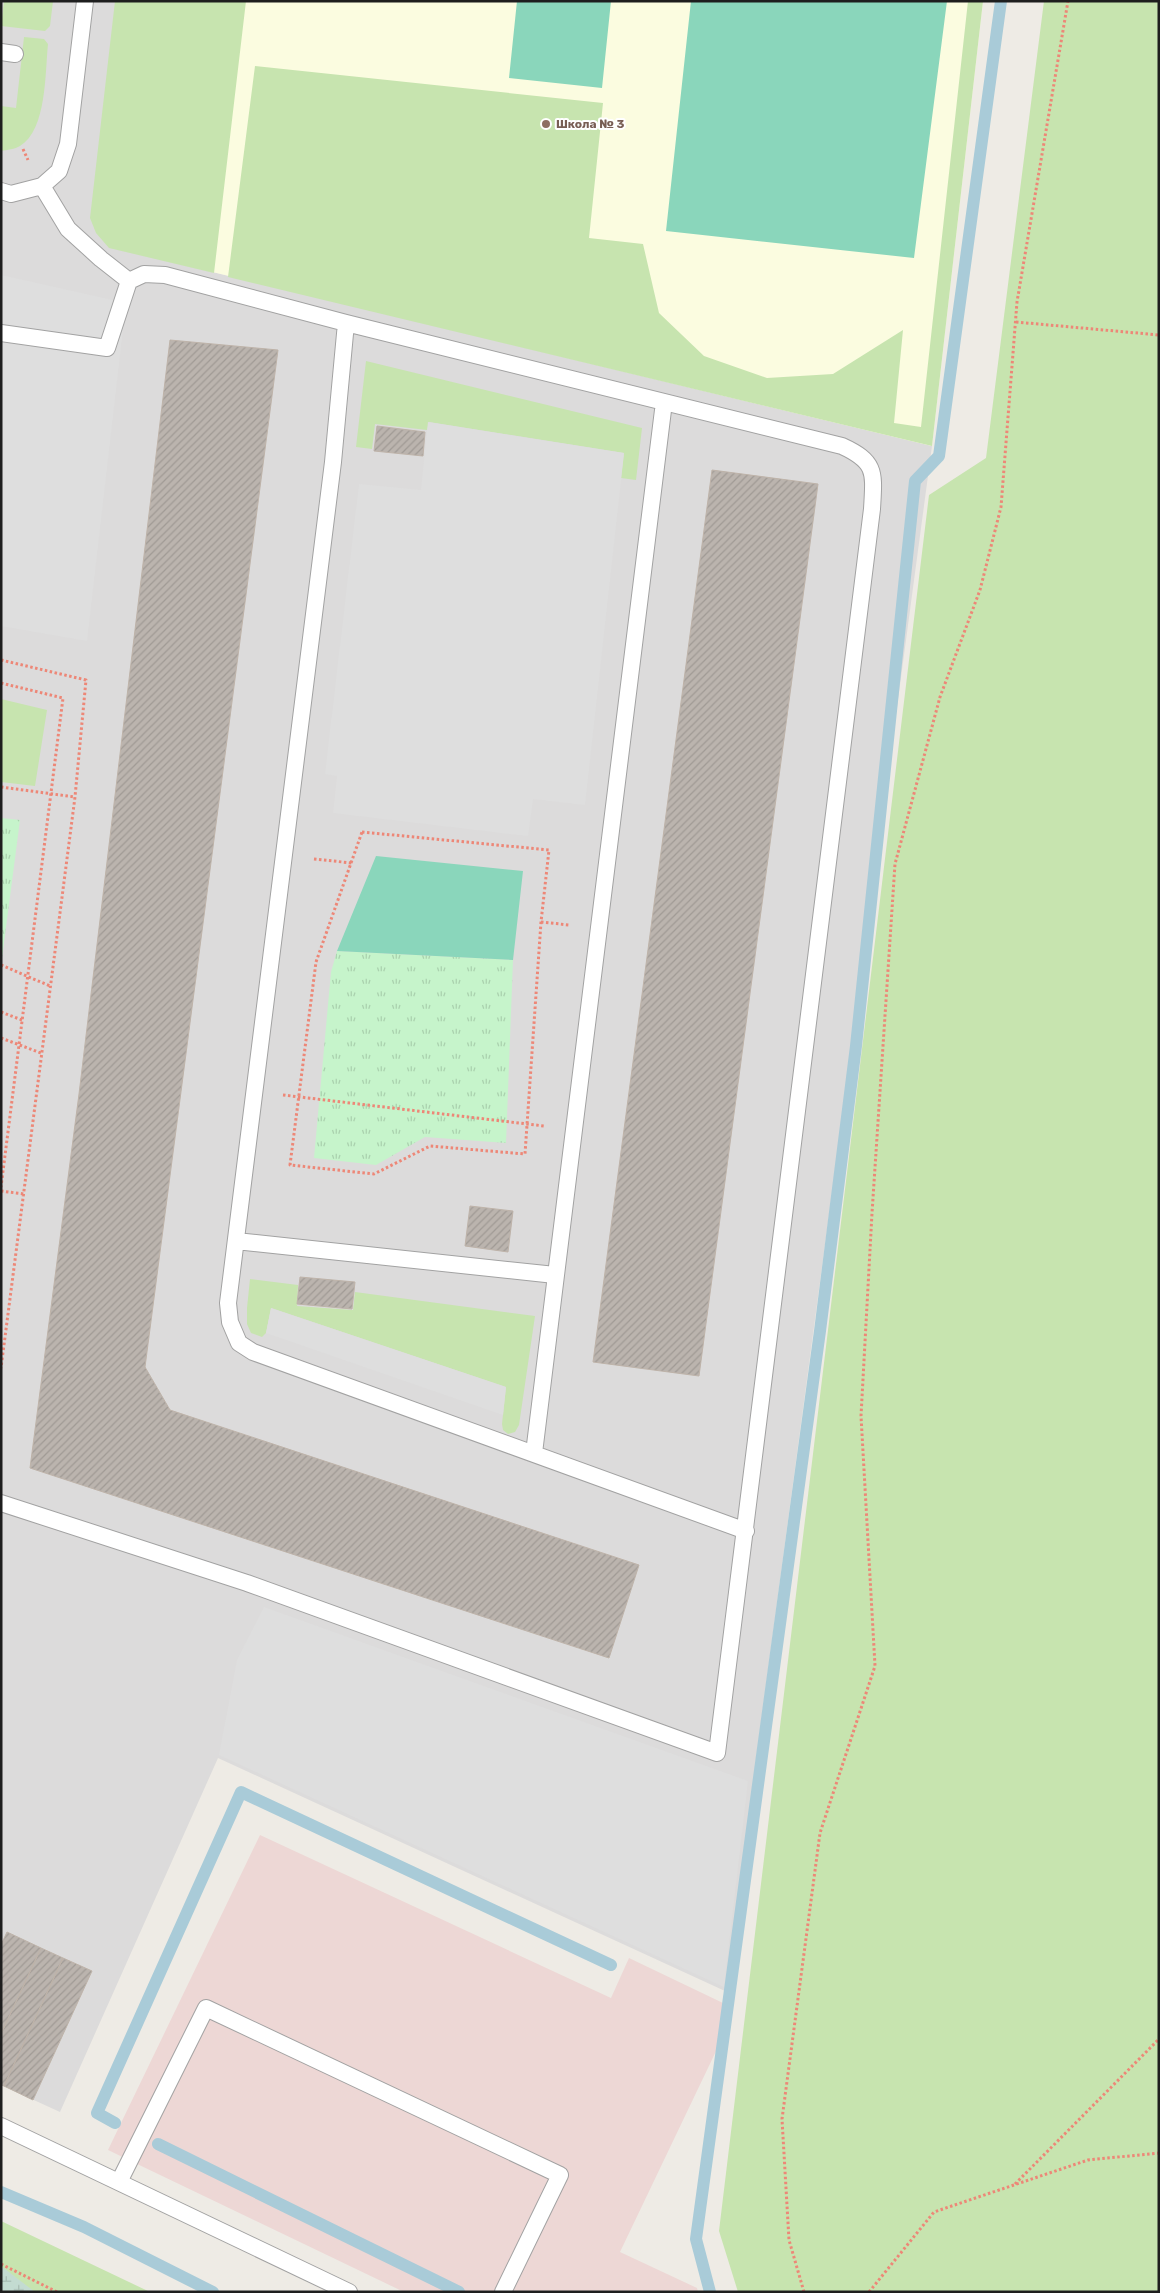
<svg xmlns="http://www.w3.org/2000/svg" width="1160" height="2293" viewBox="0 0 1160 2293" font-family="Rubik,sans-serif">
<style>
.residential{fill:#dcdbdb}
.commercial{fill:#edd7d5}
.education{fill:#fbfce0}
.grass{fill:#c7e4af}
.wetland{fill:url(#wetland-marsh)}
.park{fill:url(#park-tufts)}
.pitch{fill:#8ad6bb}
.parking{fill:#dedede}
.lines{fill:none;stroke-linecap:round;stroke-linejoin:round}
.stream{stroke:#a9cbd8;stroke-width:12}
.building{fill:url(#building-hatch);stroke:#beb3a9}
.lane-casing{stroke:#a2a2a2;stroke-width:18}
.path{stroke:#ed8777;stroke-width:3;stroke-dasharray:2.5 2.5;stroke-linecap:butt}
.lane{stroke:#fff;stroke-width:16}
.education-dot{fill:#8d6e63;stroke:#fff;stroke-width:2}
.labels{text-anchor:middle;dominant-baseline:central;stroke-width:4;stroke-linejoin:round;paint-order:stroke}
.education-label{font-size:12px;font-weight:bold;fill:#785e54;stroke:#fff;text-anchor:start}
</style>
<defs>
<pattern id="wetland-marsh" width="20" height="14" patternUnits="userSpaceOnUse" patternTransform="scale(1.25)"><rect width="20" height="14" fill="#c3dbd1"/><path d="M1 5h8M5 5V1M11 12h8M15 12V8" fill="none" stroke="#a7bcb3"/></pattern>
<pattern id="park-tufts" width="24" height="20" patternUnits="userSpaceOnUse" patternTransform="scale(1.25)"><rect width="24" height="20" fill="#c6f4cb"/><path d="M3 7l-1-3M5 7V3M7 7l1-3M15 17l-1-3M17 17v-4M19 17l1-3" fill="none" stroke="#aad1ae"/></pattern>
<pattern id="building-hatch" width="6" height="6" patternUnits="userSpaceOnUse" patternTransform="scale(1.25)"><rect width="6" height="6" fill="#bbb4ae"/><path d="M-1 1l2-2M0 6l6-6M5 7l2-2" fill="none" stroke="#a09a95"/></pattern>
</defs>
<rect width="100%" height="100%" fill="#eeebe5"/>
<!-- residential -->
<path class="residential" d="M1 1H137L109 247 932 446 725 1991 218 1758 60 2112 1 2085Z"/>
<!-- commercial -->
<path class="commercial" d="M260 1835 611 1998 629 1958 723 2003 718 2047 620 2252 697 2288 698 2292H404L108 2150Z"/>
<!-- education -->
<path class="education" d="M137 1H983L932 446 109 247Z"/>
<!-- grass -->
<path class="grass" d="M4 1H53L50 26 45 31 1 26Z
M115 1H246L214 273 109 248 96 233 90 218Z
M968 1H983L932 446 228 277 255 66 603 103 589 238 643 244 659 313 704 356 767 378 833 374 903 330 894 423 921 427Z
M1044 1H1159V2292H738L719 2231 929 495 986 458Z
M24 37 44 39 48 44C45 72 47 130 20 146 15 149 7 150 1 151V106L16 108Z
M366 361 642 428 636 480 621 478 624 453 429 422 427 430 375 424 372 449 356 447Z
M1 699 47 710 35 786 1 782Z
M250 1279 298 1285 297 1306 353 1310 355 1292 535 1316 519 1425 515 1432 508 1434 503 1430 502 1424 506 1387 271 1308 266 1333 262 1337 251 1333 247 1324V1308Z
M1 2221 150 2292H1Z"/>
<!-- wetland -->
<path class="wetland" d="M1 2266 35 2292H1Z"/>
<!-- park -->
<path class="park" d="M1 818 20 820 2 958H1Z
M337 951 513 960 506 1143 425 1137 376 1165 314 1158 331 972Z"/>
<!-- pitch -->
<path class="pitch" d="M517 1H611L602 88 509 78Z
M691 1H947L914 258 666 231Z
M376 856 523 871 513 960 337 951Z"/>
<!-- parking -->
<path class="parking" d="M1 275 126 303 87 641 1 626Z
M428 422 624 453 585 805 533 799 528 836 333 813 337 776 325 774 359 484 421 490Z
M271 1308 506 1387 503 1415 266 1333Z
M264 1607 748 1781 724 1987 219 1755 237 1660Z"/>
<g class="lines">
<!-- stream -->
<path class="stream" d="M115 2123 97 2113 241 1792 611 1965
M158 2144 459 2292
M1 2192 84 2227 213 2292
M710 2292 696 2239 820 1331 856 1046 915 481 939 456 1001 1"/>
</g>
<!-- building -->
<path class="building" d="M170 340 278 350 145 1367 170 1410 639 1565 609 1658 30 1468 79 1094Z
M377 426 425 432 423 456 374 451Z
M712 470 818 484 699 1376 593 1362Z
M470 1206 513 1211 508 1252 465 1246Z
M300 1277 355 1282 352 1309 297 1304Z
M7 1932 41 1948 1 2034V1945Z
M41 1948 63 1958 4 2086 1 2085V2034Z
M63 1958 92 1971 33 2100 4 2086Z"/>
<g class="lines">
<defs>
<path id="lane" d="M1 52 15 54
M42 186 68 229 101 259 129 281
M1 191 11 194 42 186 59 171 68 144 85 1
M346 323 333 462 228 1303 230 1322 239 1343 253 1352 746 1531
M1 333 107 348 129 281 144 274 165 275 346 323 842 446C877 462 874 473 872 509L717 1753 247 1583 1 1503
M236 1241 555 1275
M534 1453 664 402
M1 2126 349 2292
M119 2182 206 2008 560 2175 503 2292"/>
</defs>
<!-- lane casing -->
<use href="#lane" class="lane-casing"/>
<!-- path -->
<path class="path" d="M23 149 28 160
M1016 322 1159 335
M1 660 86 680 75 797 1 1368
M1 683 63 698 1 1187
M1 787 75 797
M362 832 549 850 541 922 525 1154 430 1146 374 1174 290 1165 316 962Z
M314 859 352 863
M541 922 569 925
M1 965 50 986
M1 1012 22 1020
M1 1038 41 1053
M283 1095 544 1126
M1 1191 24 1194
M1015 2184 1159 2039
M1 2264 57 2292
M804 2292 789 2240 782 2119 820 1833 875 1666 861 1416 872 1213 895 864 940 697 980 590 1001 507 1017 302 1068 1
M869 2292 934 2212 1088 2160 1159 2153"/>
<!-- lane -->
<use href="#lane" class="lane"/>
</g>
<!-- markers -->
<circle class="education-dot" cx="546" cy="124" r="5"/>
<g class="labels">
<!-- education labels -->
<g class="education-label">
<text x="556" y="124">Школа № 3</text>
</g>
</g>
<!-- border -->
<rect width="1160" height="2293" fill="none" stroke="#1e1e1e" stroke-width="5"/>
</svg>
